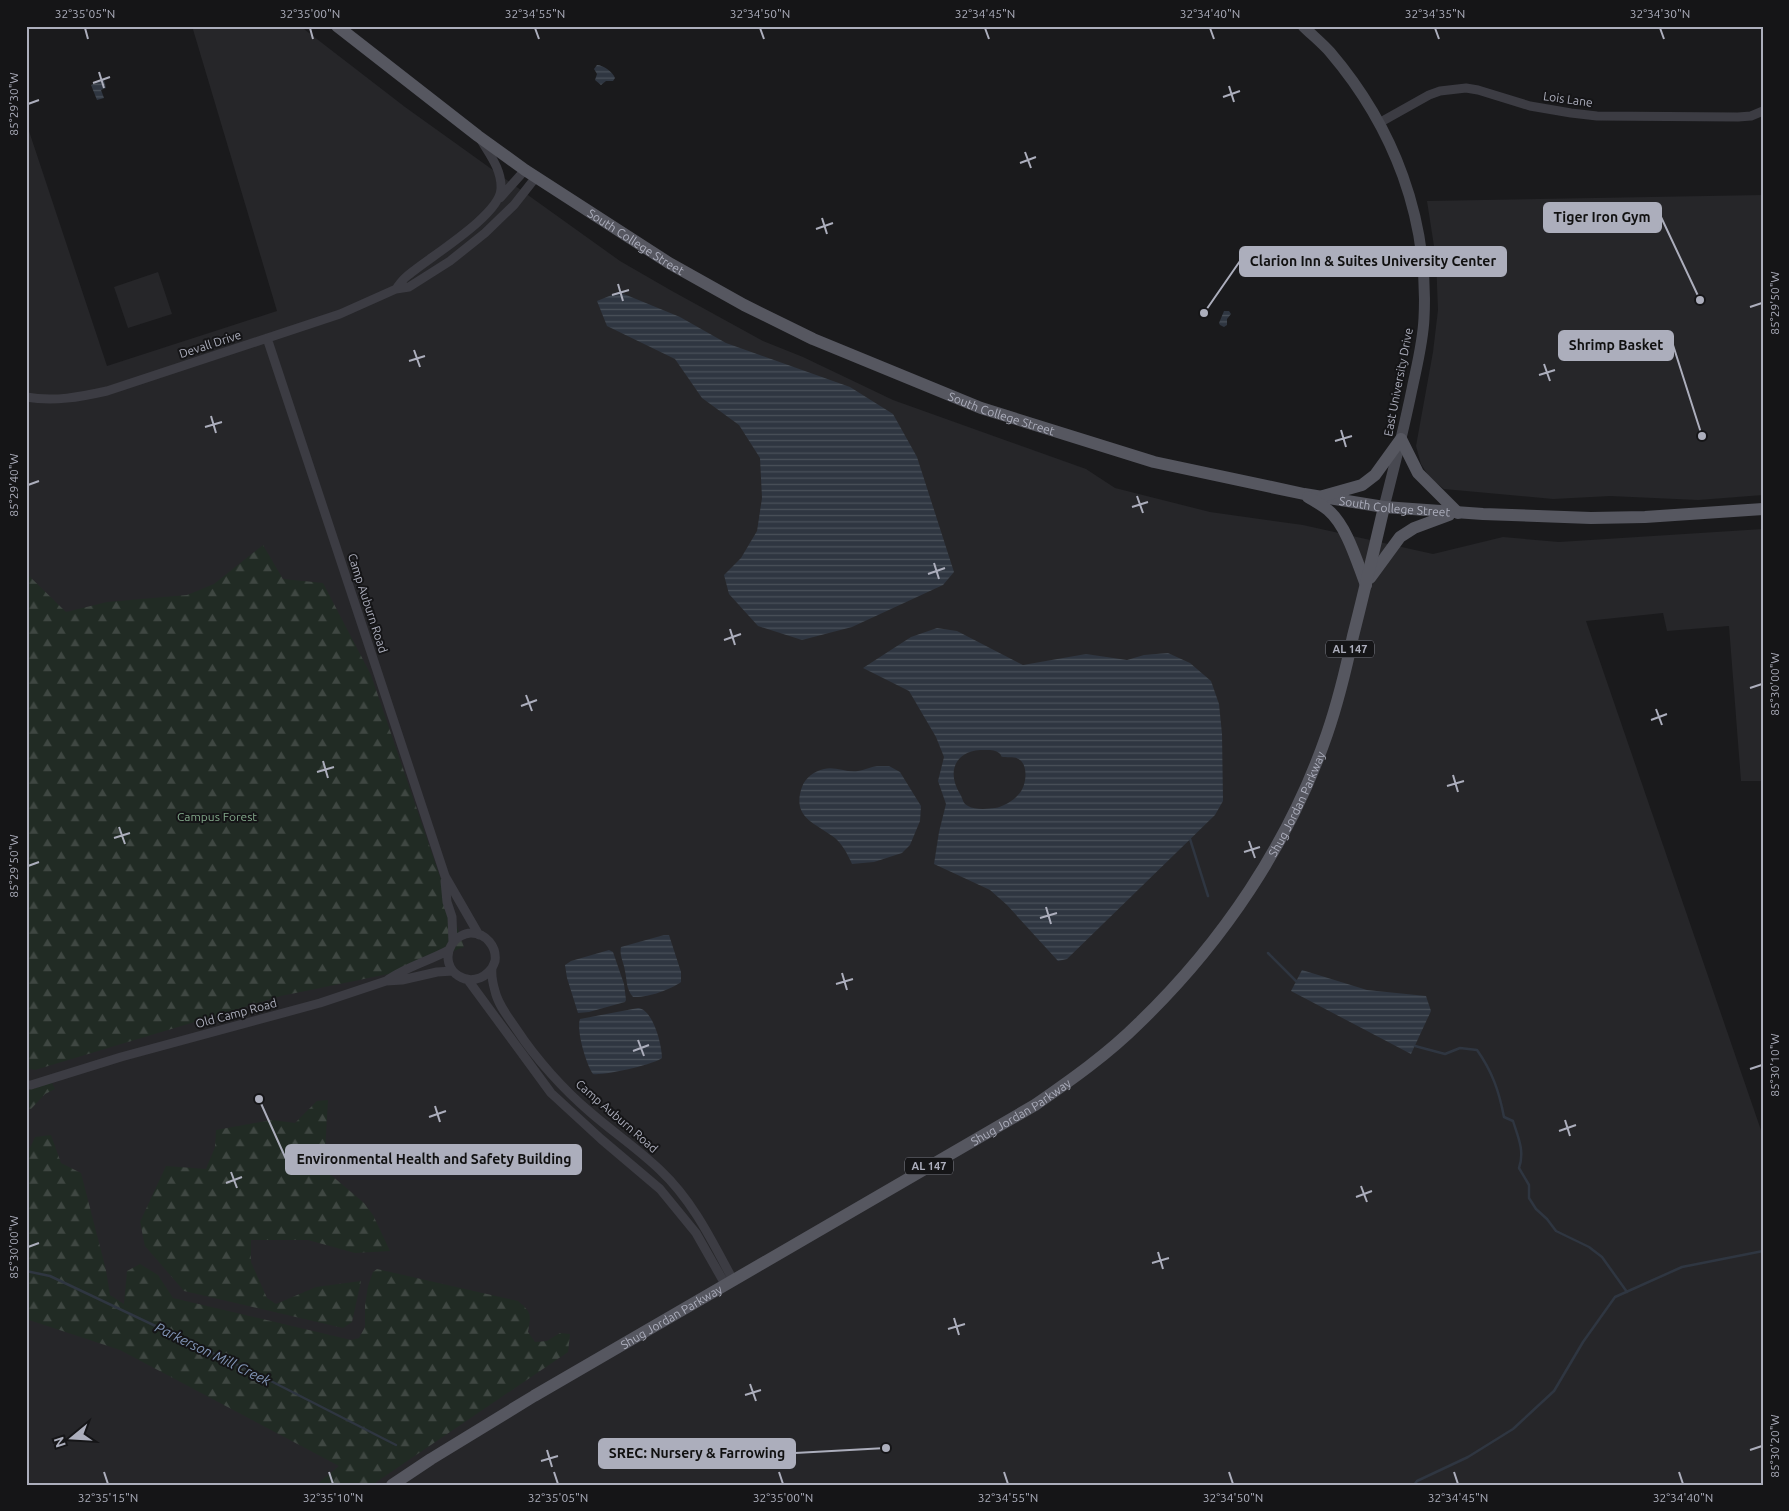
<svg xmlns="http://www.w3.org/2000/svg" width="1789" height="1511" viewBox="0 0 1789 1511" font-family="Ubuntu,sans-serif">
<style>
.built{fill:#262629}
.forest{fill:url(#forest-firs)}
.water{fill:url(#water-rules);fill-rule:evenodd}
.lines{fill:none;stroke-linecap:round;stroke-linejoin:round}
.stream{stroke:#2f3641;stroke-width:2.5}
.street{stroke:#3c3c43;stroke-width:9}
.secondary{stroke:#484951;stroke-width:11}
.primary{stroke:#565760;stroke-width:12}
.ticks{fill:none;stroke:#acaebc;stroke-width:2}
.labels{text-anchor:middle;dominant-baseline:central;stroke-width:4;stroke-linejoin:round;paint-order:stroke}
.shield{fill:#151517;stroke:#7f808a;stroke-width:1}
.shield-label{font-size:11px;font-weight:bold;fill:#acaebc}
.street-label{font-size:12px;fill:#acaebc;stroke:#151517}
.park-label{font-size:12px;fill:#82a88a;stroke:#151517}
.water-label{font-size:14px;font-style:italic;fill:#8296b8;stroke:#151517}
.leader{fill:none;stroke:#acaebc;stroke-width:2}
.callout-dot{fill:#acaebc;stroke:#151517;stroke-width:2}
.callout{fill:#acaebc;stroke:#acaebc;stroke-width:2}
.callout-label{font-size:14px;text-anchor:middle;font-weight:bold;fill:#111}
.neatline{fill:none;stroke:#acaebc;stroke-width:2}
.ticks-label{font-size:12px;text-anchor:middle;fill:#acaebc}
</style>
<defs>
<pattern id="forest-firs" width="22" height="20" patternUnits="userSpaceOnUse" patternTransform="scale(1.25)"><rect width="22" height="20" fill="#212b24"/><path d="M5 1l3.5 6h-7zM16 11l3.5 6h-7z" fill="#3f4742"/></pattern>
<pattern id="water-rules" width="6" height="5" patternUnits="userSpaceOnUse" patternTransform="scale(1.25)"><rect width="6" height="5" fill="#2f3641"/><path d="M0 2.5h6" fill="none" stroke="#4a515a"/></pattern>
</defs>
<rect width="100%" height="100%" fill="#1a1a1c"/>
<!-- built -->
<path class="built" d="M192 26H300L405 107 620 261 672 291 763 341 803 357 893 400 1086 469 1115 488 1210 512 1303 525 1433 554 1503 537 1559 542 1763 529V781H1741L1729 626 1667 631 1663 613 1586 621 1763 1136V1485H26V122L107 366 277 311Z
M1763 195V495L1698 500 1610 496 1553 499 1444 489 1430 478 1421 464 1416 446 1433 352 1438 310 1436 259 1427 201Z
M158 272 172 314 128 328 114 287Z"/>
<!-- forest -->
<path class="forest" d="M263 545 283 579 323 583 371 675 464 947 403 971 281 996 35 1070 26 1068V573L66 612 107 602 187 595 214 584Z
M52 1083 55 1089 45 1094 31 1109H26V1087Z
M328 1100 324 1169 364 1203 373 1215 390 1251 355 1253 308 1240H251V1262L267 1298 276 1304 316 1287 361 1281 352 1322 343 1328 184 1291 145 1246 140 1222 166 1166 206 1169 215 1147 216 1130 272 1120 295 1123 317 1101Z
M51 1135 61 1163 81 1173 106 1270 110 1295 124 1304 127 1271 140 1264 158 1275 173 1298 351 1340 359 1338 365 1327V1305L368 1286 373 1272 377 1269 518 1301C532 1313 531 1314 528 1332L535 1342 547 1341 560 1333 570 1334 568 1352 372 1485H316L339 1466 120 1350 26 1319V1148H30L35 1137Z"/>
<!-- water -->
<path class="water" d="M597 65C603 65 613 72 615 78L613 81H606L601 85 595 80 597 74 594 69Z
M104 80 106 88 101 90 104 98 97 100 91 85Z
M619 292 680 317 726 343 850 387 893 414 917 457 954 572 943 585 852 627 802 640 758 626 729 594 724 575 741 558 757 531 762 498 760 458 739 425 702 398 675 359 607 326 597 301Z
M1224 311H1229L1231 314 1227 319V325L1224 327 1220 325 1219 323Z
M937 628 957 631 1023 665 1086 654 1127 660 1144 655 1168 653 1190 663 1211 681 1219 704 1222 734 1223 801 1215 815 1067 959 1058 961 1007 905 990 890 934 864 939 832 946 804 938 781 944 757 936 737 909 691 863 668 911 637ZM980 750C986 750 995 749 999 753 1003 756 999 757 1005 757 1010 758 1015 756 1020 760 1029 767 1026 788 1018 795 1013 801 1002 807 995 808 987 809 975 810 968 806 962 803 963 798 960 794 947 773 954 752 980 750Z
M877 766H889L900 772 921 806 920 821 910 845 902 853 874 862 852 864C848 855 843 845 835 838 816 823 791 818 802 787 805 778 814 771 824 769 835 766 847 773 858 771 864 770 871 767 877 766Z
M664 935H669L681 972V982C670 990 647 998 633 997 626 989 627 980 625 971 624 963 619 955 621 947Z
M609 950 613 952 624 984 626 1000 625 1002 589 1012 578 1013 567 978 565 965 571 961Z
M1302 970 1367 990 1426 996 1431 1011 1411 1054 1291 991Z
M638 1008C653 1009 662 1045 662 1058 656 1064 603 1076 593 1074 586 1064 576 1030 580 1019Z"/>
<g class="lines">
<!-- stream -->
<path class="stream" d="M1190 839 1208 896
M1268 953 1296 981
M1415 1046 1445 1054 1460 1048 1477 1050C1492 1071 1499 1091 1504 1117L1513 1121C1518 1137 1525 1151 1519 1168L1529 1185V1198L1536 1209 1547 1219 1556 1231 1589 1247 1602 1257 1627 1292
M26 1271 50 1276 263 1377 396 1445
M1414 1485 1417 1481 1468 1457 1513 1429 1554 1391 1583 1342 1615 1297 1682 1267 1763 1251"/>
<!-- street -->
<path class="street" d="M1379 123 1429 95 1440 91 1466 88 1478 90 1530 106 1571 113 1597 116 1738 117 1751 116 1763 111
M500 198 525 170
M396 289C399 285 402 280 406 277 426 259 500 216 501 189 502 170 490 155 481 140
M267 338 445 876 479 935
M26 397C54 402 80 397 107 391L340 314 396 289 409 287 450 261 485 233 514 205 536 177
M445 881 447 902 452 917 453 943
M492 968C472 995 436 970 452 944 456 938 464 933 471 933 486 933 497 947 495 961 494 964 493 966 492 968 491 976 493 984 495 991 498 1005 509 1018 517 1030 536 1059 564 1090 590 1112 613 1132 638 1149 660 1170 693 1201 712 1241 733 1280
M468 980 551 1093 601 1139 660 1189 696 1233 725 1284
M386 981C405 967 429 961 449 950
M26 1085H31L121 1057 320 1003 386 981 402 980 437 972 453 971"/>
<!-- secondary -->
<path class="secondary" d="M1303 26C1312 35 1322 43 1330 52 1394 127 1429 219 1424 318 1423 342 1417 365 1412 389 1404 428 1394 468 1384 507"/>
<!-- primary -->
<g class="primary">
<path id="s1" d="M337 26 478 136 525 170 669 263 744 305 813 339 981 408 1154 462 1304 494 1384 507 1483 514 1591 518 1645 517 1763 509"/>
<path d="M1323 496 1362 485 1375 475 1401 439 1418 473 1458 513"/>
<path d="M1308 497C1315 501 1322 505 1328 510 1347 526 1357 562 1366 585"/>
<path d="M1370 578 1400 537 1414 528 1449 515"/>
<path id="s2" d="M392 1485 431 1459 534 1396 1035 1105C1071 1080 1108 1054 1139 1023 1222 943 1289 844 1327 734 1338 702 1346 669 1353 636 1364 593 1374 550 1384 507"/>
</g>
</g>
<!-- ticks -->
<path class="ticks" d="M85 28 88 39M310 28 313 39M535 28 539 39M760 28 764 39M985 28 989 39M1210 28 1214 39M1435 28 1439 39M1660 28 1664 39M99 72 104 88M93 83 110 77M1229 86 1234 102M1223 97 1240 91M28 104 39 100M1025 152 1031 168M1020 163 1036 157M822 218 827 234M816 229 833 223M618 284 623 301M612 295 629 290M1750 307 1762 303M414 350 420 367M409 361 425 356M1544 364 1550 381M1539 375 1555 370M211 416 216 433M205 427 222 422M1341 430 1346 447M1335 441 1352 436M28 485 39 481M1137 496 1143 513M1132 507 1148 502M934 563 939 579M928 574 945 568M730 629 735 645M724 640 741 634M1750 688 1762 684M526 695 532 711M521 706 537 700M1656 709 1662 725M1651 720 1667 714M323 761 328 778M317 772 334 767M1453 775 1458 792M1447 786 1464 781M119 827 125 844M114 838 130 833M1249 841 1255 858M1244 852 1260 847M28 866 39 862M1046 907 1051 924M1040 918 1057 913M842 973 847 990M836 984 853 979M638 1040 644 1056M633 1051 649 1045M1750 1069 1762 1065M435 1106 440 1122M429 1117 446 1111M1565 1120 1570 1136M1559 1131 1576 1125M231 1172 237 1188M226 1183 242 1177M1361 1186 1367 1202M1356 1197 1372 1191M28 1247 39 1243M1158 1252 1163 1269M1152 1263 1169 1258M954 1318 959 1335M948 1329 965 1324M750 1384 756 1401M745 1395 761 1390M547 1450 552 1467M1750 1450 1762 1446M541 1461 558 1456M104 1472 108 1484M329 1472 333 1484M554 1472 558 1484M779 1472 783 1484M1004 1472 1008 1484M1229 1472 1233 1484M1454 1472 1458 1484M1679 1472 1683 1484"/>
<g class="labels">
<!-- shield labels -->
<g class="shield">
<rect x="1326" y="640.5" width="48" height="17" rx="4"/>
<rect x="905" y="1157.5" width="48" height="17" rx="4"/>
</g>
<g class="shield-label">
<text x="1350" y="649">AL 147</text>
<text x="929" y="1166">AL 147</text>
</g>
<!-- street labels -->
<g class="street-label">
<text transform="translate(1568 99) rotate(8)">Lois Lane</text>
<text stroke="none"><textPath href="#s1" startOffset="369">South College Street</textPath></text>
<text transform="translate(210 344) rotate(-18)">Devall Drive</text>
<text transform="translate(1398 382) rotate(-79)">East University Drive</text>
<text stroke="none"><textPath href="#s1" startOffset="774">South College Street</textPath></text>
<text stroke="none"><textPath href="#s1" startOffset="1179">South College Street</textPath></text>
<text transform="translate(368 603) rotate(72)">Camp Auburn Road</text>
<text stroke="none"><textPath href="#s2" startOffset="1151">Shug Jordan Parkway</textPath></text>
<text transform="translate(236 1013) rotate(-15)">Old Camp Road</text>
<text stroke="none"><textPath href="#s2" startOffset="731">Shug Jordan Parkway</textPath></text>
<text transform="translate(617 1116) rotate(41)">Camp Auburn Road</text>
<text stroke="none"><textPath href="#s2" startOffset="326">Shug Jordan Parkway</textPath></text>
</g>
<!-- park labels -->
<g class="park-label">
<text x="217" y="816">Campus Forest</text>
</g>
<!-- water labels -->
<g class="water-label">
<text transform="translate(213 1354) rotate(26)">Parkerson Mill Creek</text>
</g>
</g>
<!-- callouts -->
<path class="leader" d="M1700 300L1661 217M1204 313L1240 261M1702 436L1673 345M259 1099L286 1159M886 1448L795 1453"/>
<g class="callout-dot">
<circle cx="1700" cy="300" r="5"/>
<circle cx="1204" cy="313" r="5"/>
<circle cx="1702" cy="436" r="5"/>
<circle cx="259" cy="1099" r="5"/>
<circle cx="886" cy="1448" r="5"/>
</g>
<g class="callout">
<rect x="1544" y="203" width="117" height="29" rx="5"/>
<rect x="1240" y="247" width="266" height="29" rx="5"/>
<rect x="1559" y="331" width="114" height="29" rx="5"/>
<rect x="286" y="1145" width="295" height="29" rx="5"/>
<rect x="599" y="1439" width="196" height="29" rx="5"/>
</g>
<g class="callout-label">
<text x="1602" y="222">Tiger Iron Gym</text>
<text x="1373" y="266">Clarion Inn &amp; Suites University Center</text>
<text x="1616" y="350">Shrimp Basket</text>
<text x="434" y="1164">Environmental Health and Safety Building</text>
<text x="697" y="1458">SREC: Nursery &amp; Farrowing</text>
</g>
<!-- border -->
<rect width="1789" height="1511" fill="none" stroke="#151517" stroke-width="55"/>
<!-- north arrow -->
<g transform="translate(72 1438) rotate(252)" stroke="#151517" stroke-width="4" paint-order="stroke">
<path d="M0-4L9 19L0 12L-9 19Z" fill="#acaebc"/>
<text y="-8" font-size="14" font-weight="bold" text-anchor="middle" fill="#acaebc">N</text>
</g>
<rect x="28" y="28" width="1734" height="1456" class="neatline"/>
<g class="ticks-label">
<text x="85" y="18">32°35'05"N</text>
<text x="310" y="18">32°35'00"N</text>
<text x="535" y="18">32°34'55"N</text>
<text x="760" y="18">32°34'50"N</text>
<text x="985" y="18">32°34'45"N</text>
<text x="1210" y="18">32°34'40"N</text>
<text x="1435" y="18">32°34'35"N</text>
<text x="1660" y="18">32°34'30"N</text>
<text transform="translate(14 104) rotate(-90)" y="4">85°29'30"W</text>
<text transform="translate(1775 303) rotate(-90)" y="4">85°29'50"W</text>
<text transform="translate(14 485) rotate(-90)" y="4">85°29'40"W</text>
<text transform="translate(1775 684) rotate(-90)" y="4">85°30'00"W</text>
<text transform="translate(14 866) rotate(-90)" y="4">85°29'50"W</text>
<text transform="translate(1775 1065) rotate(-90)" y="4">85°30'10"W</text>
<text transform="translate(14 1247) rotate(-90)" y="4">85°30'00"W</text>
<text transform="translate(1775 1446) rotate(-90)" y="4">85°30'20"W</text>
<text x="108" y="1502">32°35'15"N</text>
<text x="333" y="1502">32°35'10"N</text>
<text x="558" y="1502">32°35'05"N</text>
<text x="783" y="1502">32°35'00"N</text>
<text x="1008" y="1502">32°34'55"N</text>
<text x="1233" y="1502">32°34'50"N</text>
<text x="1458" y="1502">32°34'45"N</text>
<text x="1683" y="1502">32°34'40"N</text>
</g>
</svg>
